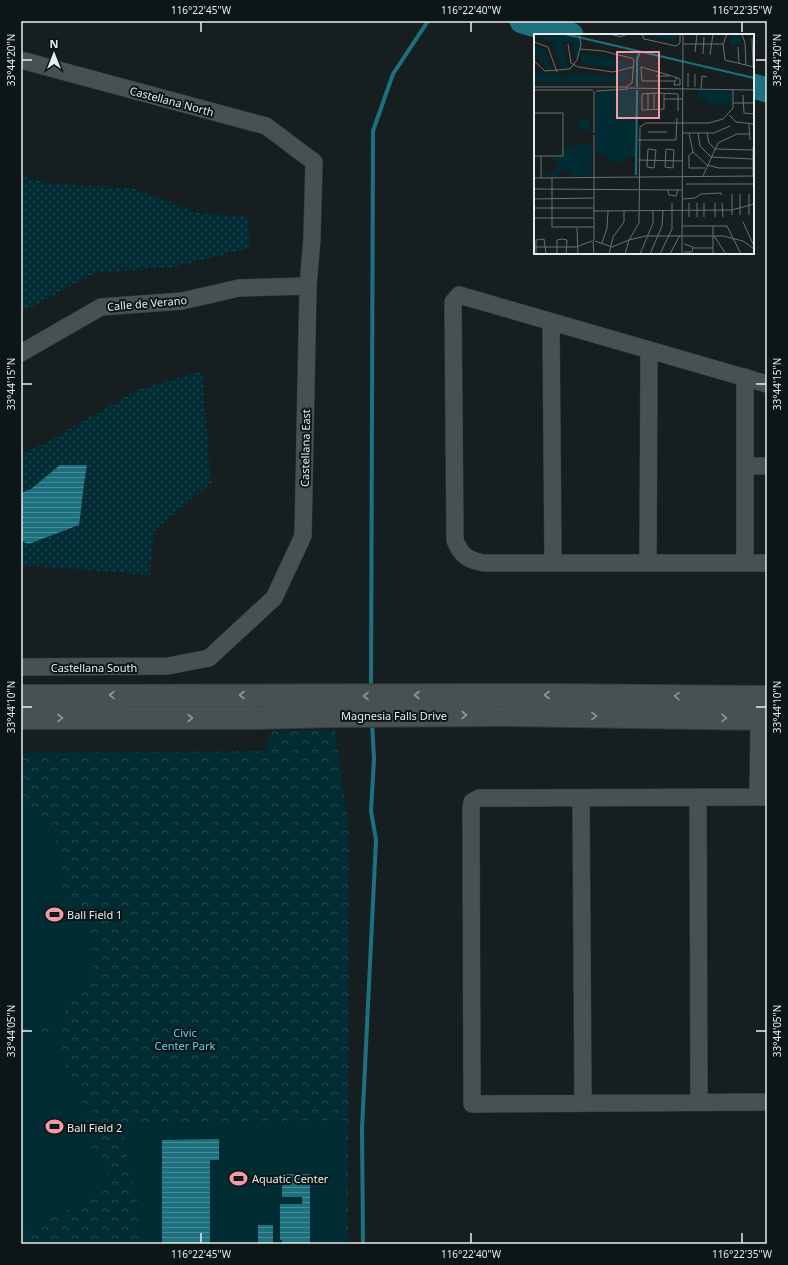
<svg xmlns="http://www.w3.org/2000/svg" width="788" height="1265" viewBox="0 0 788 1265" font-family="'Noto Sans',sans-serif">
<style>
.grass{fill:url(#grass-dots)}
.park{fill:url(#park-crowns)}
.garden{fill:#012c33}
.water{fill:url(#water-rules)}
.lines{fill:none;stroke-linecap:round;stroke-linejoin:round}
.stream{stroke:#1d717f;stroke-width:4}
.river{stroke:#1d717f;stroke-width:25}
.street-casing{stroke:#353a3c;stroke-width:18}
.secondary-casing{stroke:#353a3c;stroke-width:24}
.street{stroke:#475052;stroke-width:17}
.secondary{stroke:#475052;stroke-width:22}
.oneway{stroke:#8f9698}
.ticks{fill:none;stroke:#e6eced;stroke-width:1.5}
.labels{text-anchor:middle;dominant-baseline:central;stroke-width:4;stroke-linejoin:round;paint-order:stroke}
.street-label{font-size:11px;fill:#e6eced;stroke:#0d1517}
.poi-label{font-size:11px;fill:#e6eced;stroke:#0d1517;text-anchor:start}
.park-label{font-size:11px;fill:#5ed4e9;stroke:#0d1517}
.inset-river{fill:none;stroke:#1d717f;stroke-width:2}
.inset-road{fill:none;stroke:#697072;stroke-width:1}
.view{fill:#f39aa8;fill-opacity:0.15;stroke:#f39aa8;stroke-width:2}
.inset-edge{fill:none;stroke:#e6eced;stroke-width:2}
.neatline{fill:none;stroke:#e6eced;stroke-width:1.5}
.ticks-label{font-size:10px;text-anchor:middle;fill:#e6eced}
</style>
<defs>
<pattern id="grass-dots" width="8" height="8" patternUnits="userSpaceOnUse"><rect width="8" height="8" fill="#012c33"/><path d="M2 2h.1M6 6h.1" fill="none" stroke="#264b51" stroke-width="1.8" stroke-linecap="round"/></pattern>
<pattern id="park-crowns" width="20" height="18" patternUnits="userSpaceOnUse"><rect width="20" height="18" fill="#012c33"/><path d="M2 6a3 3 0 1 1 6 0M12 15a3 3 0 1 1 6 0" fill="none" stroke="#264b51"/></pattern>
<pattern id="water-rules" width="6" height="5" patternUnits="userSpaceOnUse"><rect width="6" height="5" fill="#1d717f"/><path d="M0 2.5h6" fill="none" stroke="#498c98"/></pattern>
</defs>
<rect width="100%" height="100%" fill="#161e20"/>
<!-- grass -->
<path class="grass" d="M21 176 52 184 133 188 198 213 248 217 250 248 173 267 94 273 25 311 21 304Z
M202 371 211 483 154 531 150 575 21 565V453L44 444 137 390Z"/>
<!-- park -->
<path class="park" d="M335 730 349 832 348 1244H21V753L265 751 272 731Z"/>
<!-- garden -->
<path class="garden" d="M21 802C39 811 57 830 59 852 61 866 59 881 59 895L69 900 75 906 87 907C86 925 93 942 93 961 93 968 90 976 89 983 72 994 67 1005 60 1023H21Z
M21 1036H58L62 1059 75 1082 87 1114 88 1139 95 1155 107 1167 108 1183 103 1191 21 1233Z
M346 1120V1244H141V1232H138L137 1199 124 1142 125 1123Z"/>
<!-- water -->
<path class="water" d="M60 465H87C83 485 82 505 79 525L29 544 21 541V493L31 489Z
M219 1139V1160H210V1244H162V1140Z
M282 1174H310V1244H282V1240H280V1204H302V1197H282Z
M258 1225H273V1244H258Z"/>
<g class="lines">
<!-- stream -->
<path class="stream" d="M371 688 373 131 393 74 428 21
M363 1244 362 1129 376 840 371 811 374 759 372 723"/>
<!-- river -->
<path class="river" d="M522 21 571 35
M753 86 767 90"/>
<defs>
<path id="street" d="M21 60 266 126 314 162 312 238 308 286 303 536 274 598 209 658 168 666 21 667
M551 322 553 563
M21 353 101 307 182 301 239 288 308 286
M745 377V563
M767 384 459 295 453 302 455 540C461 556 468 560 484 563H767
M746 466H767
M648 563 649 350
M758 797 759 719
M767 797 479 798 472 802 471 809 472 1104 767 1102
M698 798 699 1102
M581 799 583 1103"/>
<path id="secondary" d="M21 696 552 695 767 697
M21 718H249L337 716 503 715 767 719"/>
</defs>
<!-- street casing -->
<use href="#street" class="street-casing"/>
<!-- secondary casing -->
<use href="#secondary" class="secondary-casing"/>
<!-- street -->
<use href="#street" class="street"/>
<!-- secondary -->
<use href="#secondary" class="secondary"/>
</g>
<!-- one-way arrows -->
<defs><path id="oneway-chevron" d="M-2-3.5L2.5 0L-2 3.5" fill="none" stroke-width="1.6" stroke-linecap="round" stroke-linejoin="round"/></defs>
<g class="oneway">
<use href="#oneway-chevron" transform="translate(112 695) rotate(180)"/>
<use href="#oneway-chevron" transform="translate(242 695) rotate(-180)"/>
<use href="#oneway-chevron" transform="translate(417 695) rotate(180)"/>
<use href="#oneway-chevron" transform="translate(547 695) rotate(180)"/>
<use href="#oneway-chevron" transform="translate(366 696) rotate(180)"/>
<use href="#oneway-chevron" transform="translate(677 696) rotate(-179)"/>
<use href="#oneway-chevron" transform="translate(464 715)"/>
<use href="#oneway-chevron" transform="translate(594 716) rotate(1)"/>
<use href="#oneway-chevron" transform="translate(60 718)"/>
<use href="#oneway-chevron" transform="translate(190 718)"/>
<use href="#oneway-chevron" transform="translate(724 718) rotate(1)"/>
</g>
<!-- ticks -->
<path class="ticks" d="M201 22V32M471 22V32M742 22V32M22 60H32M756 60H766M22 384H32M756 384H766M22 707H32M756 707H766M22 1031H32M756 1031H766M201 1233V1243M471 1233V1243M742 1233V1243"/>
<!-- icons -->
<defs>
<symbol id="stadium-bare" viewBox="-9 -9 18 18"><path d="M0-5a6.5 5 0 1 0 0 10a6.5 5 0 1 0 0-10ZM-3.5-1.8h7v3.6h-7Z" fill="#f39aa8" stroke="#0d1517" stroke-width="2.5" paint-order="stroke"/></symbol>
</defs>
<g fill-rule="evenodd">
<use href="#stadium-bare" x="42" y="902" width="25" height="25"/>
<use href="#stadium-bare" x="42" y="1114" width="25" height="25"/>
<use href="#stadium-bare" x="226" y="1166" width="25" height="25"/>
</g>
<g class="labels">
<!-- street labels -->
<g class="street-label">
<text transform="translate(172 101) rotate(15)">Castellana North</text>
<text transform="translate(147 303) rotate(-5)">Calle de Verano</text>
<text transform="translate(305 448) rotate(-89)">Castellana East</text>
<text x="94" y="667">Castellana South</text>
<text x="394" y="715">Magnesia Falls Drive</text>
</g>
<!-- poi labels -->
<g class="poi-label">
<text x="67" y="914">Ball Field 1</text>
<text x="67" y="1127">Ball Field 2</text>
<text x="252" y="1178">Aquatic Center</text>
</g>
<!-- park labels -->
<g class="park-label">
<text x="185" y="1032">Civic<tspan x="185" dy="13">Center Park</tspan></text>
</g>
</g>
<!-- overview -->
<g transform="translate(534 34)">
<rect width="220" height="220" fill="#161e20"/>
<path d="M0 0H44L46 9 43 26 38 8H28L35 34 29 37 18 7 0 3ZM114 0H141V5L139 7ZM196 0H204L208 10 203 9 197 14ZM0 13 10 15 18 37H15L5 23 0 22ZM50 20 76 24 96 31 85 34 83 31 78 33 50 29 46 25ZM0 35 4 40H25V44L43 39 76 43 94 37V43L91 48H0ZM48 110H57V139L54 141 35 143 38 139 33 136 25 138V143L9 142V135L11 140 23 138 22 130 25 128 19 126V123H28L30 114Z" fill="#012c33"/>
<path d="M101 56V122L93 123 90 128H79L71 120H62V57ZM164 56H192L193 59H198V71H174V66L164 65Z" fill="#012c33"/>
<path d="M70 58 75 61V68L73 71 68 72 74 73 75 82 68 83 63 81 62 67 64 60ZM74 65a7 7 0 1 1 14 0a7 7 0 1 1-14 0ZM75 78a6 6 0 1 1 12 0a6 6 0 1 1-12 0ZM90 81a6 6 0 1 1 12 0a6 6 0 1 1-12 0ZM45 84 56 86 58 97 45 96Z" fill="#012c33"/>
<path class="inset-river" d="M31 0 220 44M103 53V25L106 18M102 141 103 56"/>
<path class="inset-road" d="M76 0 87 3 93 0M108 0 110 5 142 12 146 9V0M193 0 189 10 191 26 220 33M208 0 211 9 212 31M218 4 219 32M0 8 14 13 23 38M34 10 37 29 44 33 79 38 99 33M149 10H189M204 13 205 29M161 18 163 0M169 20 170 3M176 21 179 0M0 27 11 37 36 35 43 26 47 10 45 0M122 42H135M141 47 140 51H146V45L138 42 107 33V34L108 47H141L143 44M0 53H92L98 49 100 26 97 24 69 17 46 15M154 53V39M161 53V40M92 54 220 56M167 55 168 42 173 43M0 56H59M62 57 94 55M114 60V76M120 60V75M130 60V75L108 76V60L123 59 144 60V77M209 61 210 79 220 80M130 65H149M199 69H220M0 79H29V122H0M195 81 202 88 220 90M215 90 216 106M114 98H133M60 99V57M149 99H180L196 92M155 99 159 118 173 131 185 134H219M164 99 166 112 177 123 219 125M173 99 175 109 181 115 219 116M60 101V206M104 106H142L143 84M219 113V142M114 115 122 116 120 134 113 133ZM132 115 140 116 139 134 131 133ZM159 118 155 121V134H171M7 122V144M104 126 149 127M169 142 184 109 203 100H215M0 144 220 142M18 144V193H59M152 150H220M0 155 149 156M134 156 135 161 142 162 144 156M198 160V181M215 160V181M0 165 59 164M149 165 161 164 167 160 187 159V161M155 169V183M170 169V183M188 169 189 183M0 174H59M198 176 220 170M59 177 198 176M206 181V160M163 183V169M181 183V169M0 184H59M209 188 220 212M149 192H193L207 220M179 192V220M43 194 44 220M180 202 192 220M59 206 60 220M61 207 78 213 95 206 112 202H189L209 207 220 215M68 209 73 194 74 177M150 210 159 213 158 218H150M0 213H42L58 207M159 214H179M2 220V206L10 205 12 220M23 220V206L28 205 33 206 32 220M75 220 79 203 90 188V177M91 220 95 206 105 189 106 93 112 89H175L189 85 199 74V55M106 220 119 189V177M116 220 128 192 129 177M126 220 138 195V169M136 220 146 201M148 220 149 0"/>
<path class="view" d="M83 18H125V84H83Z"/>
<rect width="220" height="220" class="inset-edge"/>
</g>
<!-- border -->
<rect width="788" height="1265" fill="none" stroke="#0d1517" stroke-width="44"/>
<!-- north arrow -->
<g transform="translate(54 54)" stroke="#0d1517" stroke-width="3" paint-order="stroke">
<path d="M0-3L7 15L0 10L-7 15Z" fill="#e6eced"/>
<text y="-6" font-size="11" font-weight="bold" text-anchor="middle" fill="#e6eced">N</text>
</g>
<rect x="22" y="22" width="744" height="1221" class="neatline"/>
<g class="ticks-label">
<text x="201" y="14">116°22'45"W</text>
<text x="471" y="14">116°22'40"W</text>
<text x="742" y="14">116°22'35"W</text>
<text transform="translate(11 60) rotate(-90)" y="4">33°44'20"N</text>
<text transform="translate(777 60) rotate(-90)" y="4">33°44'20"N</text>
<text transform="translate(11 384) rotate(-90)" y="4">33°44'15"N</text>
<text transform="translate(777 384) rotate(-90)" y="4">33°44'15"N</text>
<text transform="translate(11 707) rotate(-90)" y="4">33°44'10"N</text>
<text transform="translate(777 707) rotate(-90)" y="4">33°44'10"N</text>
<text transform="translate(11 1031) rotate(-90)" y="4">33°44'05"N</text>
<text transform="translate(777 1031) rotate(-90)" y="4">33°44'05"N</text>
<text x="201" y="1258">116°22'45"W</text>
<text x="471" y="1258">116°22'40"W</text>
<text x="742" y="1258">116°22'35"W</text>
</g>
</svg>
